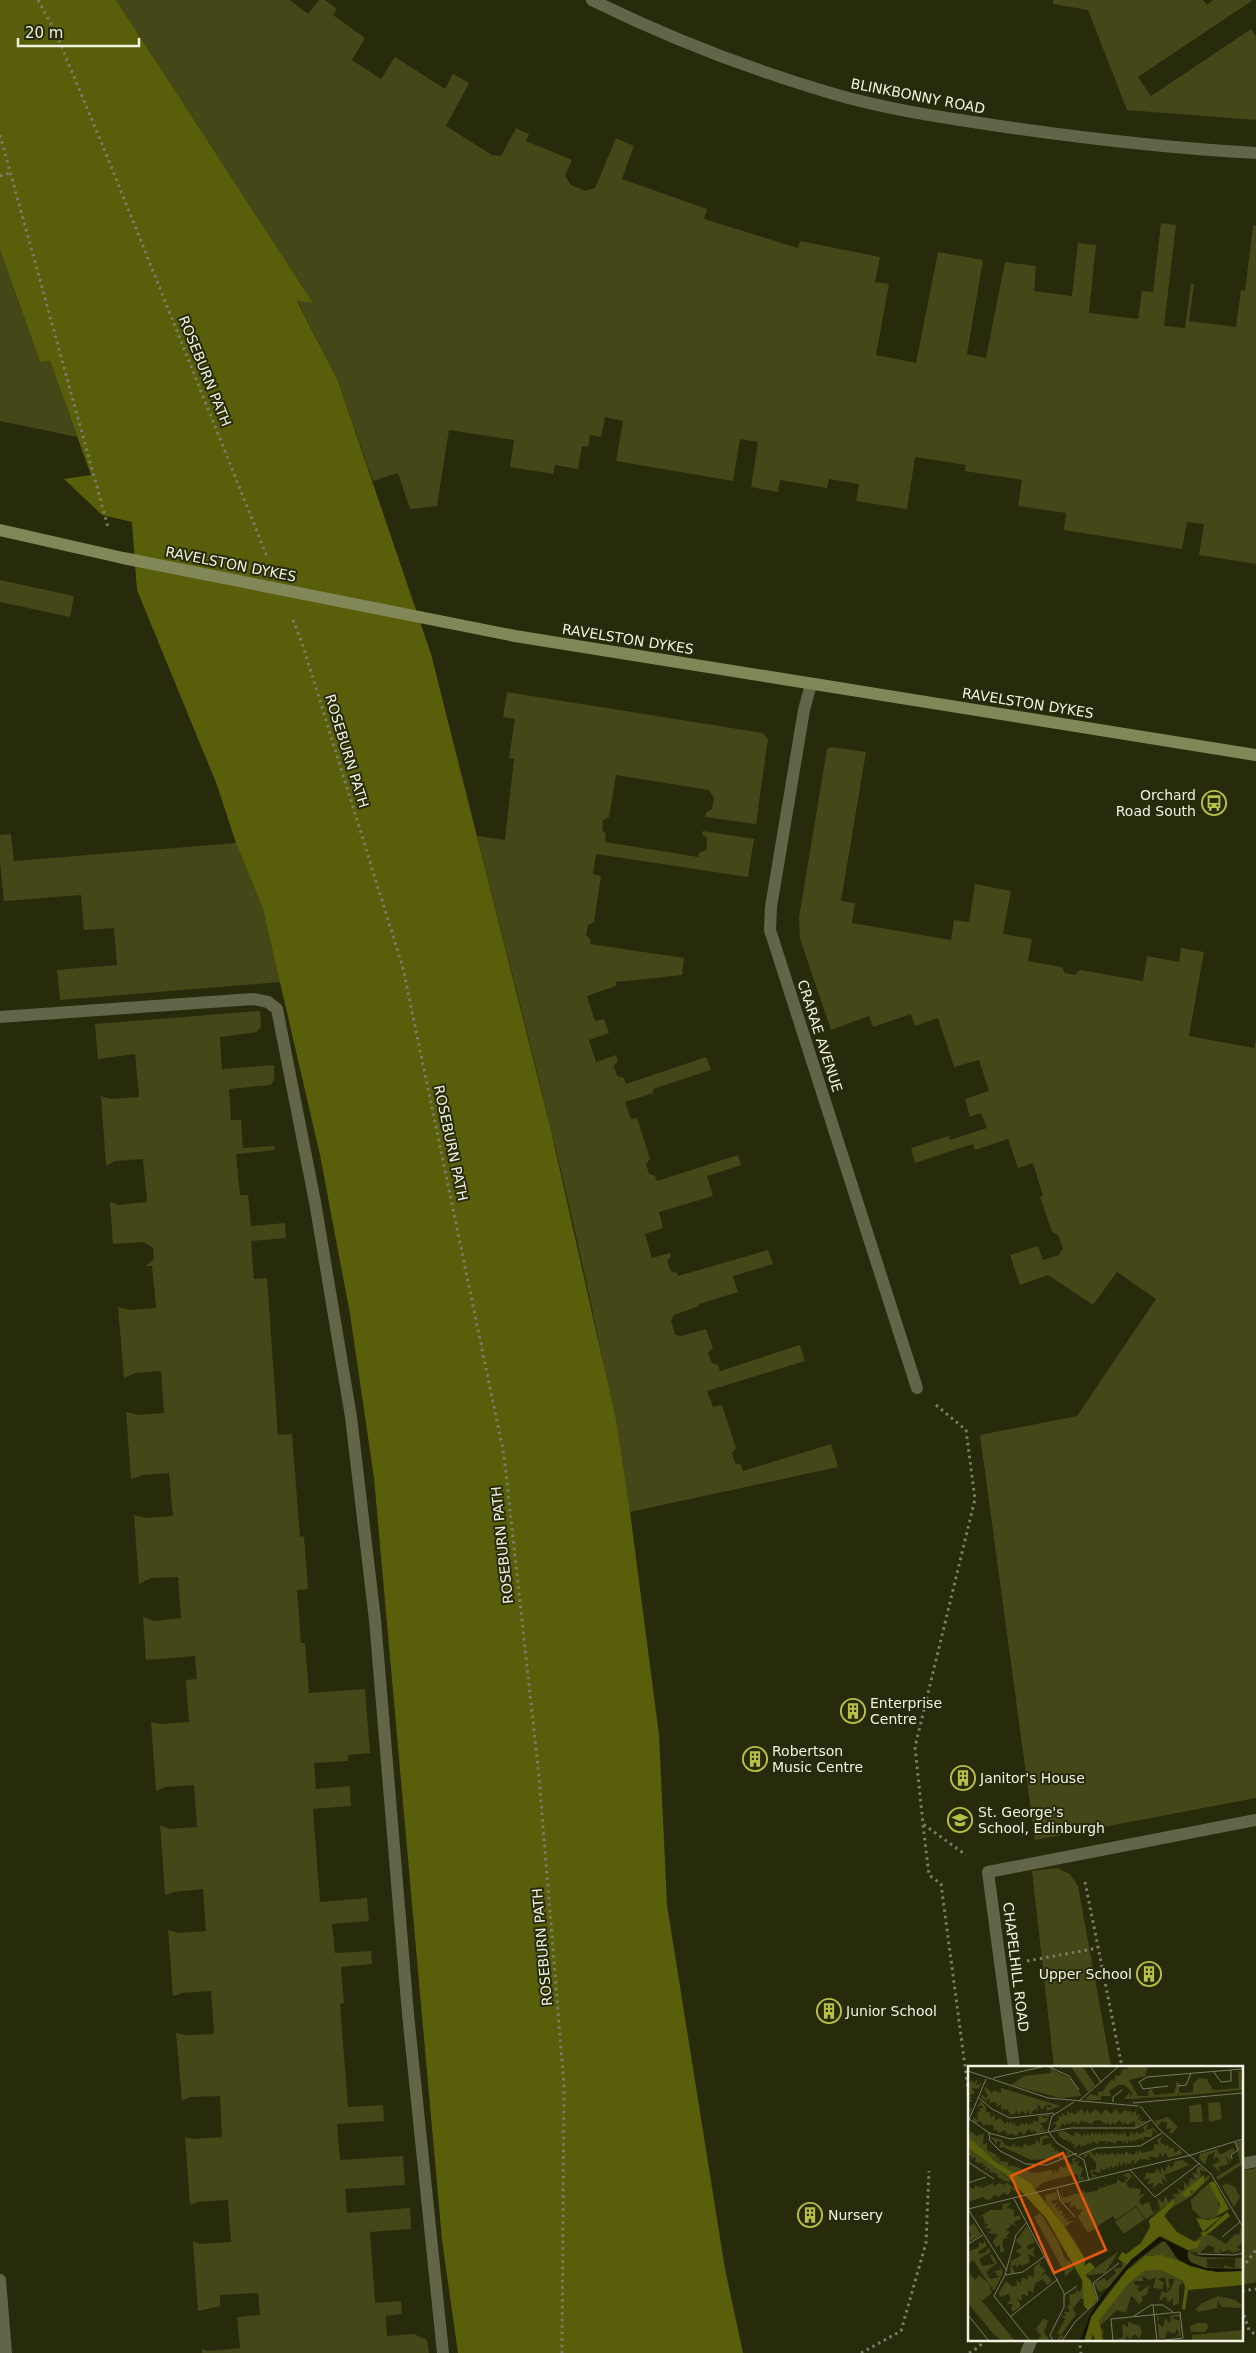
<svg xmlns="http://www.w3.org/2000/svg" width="1256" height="2353" viewBox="0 0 1256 2353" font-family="'DejaVu Sans',sans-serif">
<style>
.green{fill:#444718}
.forest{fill:#595e0b}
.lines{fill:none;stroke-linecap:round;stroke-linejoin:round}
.path{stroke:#7b7d64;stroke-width:3;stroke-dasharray:2.5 4;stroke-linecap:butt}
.lane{stroke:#626547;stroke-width:12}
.street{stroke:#626547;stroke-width:12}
.secondary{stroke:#828758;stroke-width:12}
.labels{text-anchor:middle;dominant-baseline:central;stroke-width:4;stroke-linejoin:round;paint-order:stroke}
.street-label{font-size:14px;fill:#eff2e0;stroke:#282a0c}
.poi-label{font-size:14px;fill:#eff2e0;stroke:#282a0c;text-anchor:start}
.inset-road{fill:none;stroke:#787a61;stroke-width:1}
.view{fill:#e8590c;fill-opacity:0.15;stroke:#e8590c;stroke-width:2.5}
.inset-edge{fill:none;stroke:#eff2e0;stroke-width:2.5}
</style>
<rect width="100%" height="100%" fill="#282a0c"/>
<!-- green -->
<path class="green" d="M116 0H290L308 14 319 0H325L337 9 333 15 365 38 352 60 381 79 395 57 445 89 453 74 469 83 446 126 492 155 501 156 516 128 529 134 526 141 572 160 565 176 571 185 585 191 595 188 616 138 634 146 622 179 707 209 704 219 798 248 800 241 880 257 875 282 889 284 876 355 916 363 938 252 983 260 967 354 986 358 1005 262 1036 266 1034 291 1072 296 1078 243 1096 245 1089 313 1138 319 1142 291 1153 292 1161 223 1176 225 1164 326 1185 328 1191 284H1194L1189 321 1236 327 1241 290 1245 291 1253 226H1256V564L1199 555 1204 524 1187 522 1182 549 1064 530 1066 513 1018 506 1022 480 965 471 966 465 915 457 907 509 856 501 859 484 829 479 827 488 780 480 778 492 751 487 758 442 740 439 733 481 616 461 623 421 605 417 601 437 590 435 588 447 582 446 578 469 555 465 553 474 510 467 514 440 449 430 437 506 410 509 398 473 373 481 338 381 297 300 313 303Z
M1053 0H1203L1207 5 1213 0H1253L1138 77 1151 96 1251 29 1256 37V120L1127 110 1088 10 1053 4Z
M0 250 40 362 50 361 77 437 0 421Z
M0 580 74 596 70 617 0 602Z
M507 692 763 733 768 739 756 824 705 817 706 812 712 809 714 798 709 790 616 775 609 817 603 820 602 830 606 834 605 842 698 857 699 853 706 850 707 838 702 834 703 831 754 839 748 877 596 854 593 874 601 876 594 922 588 925 586 935 591 940 590 944 684 958 682 975 616 982V986L587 996 595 1021 604 1019 609 1033 589 1040 596 1062 616 1055 618 1061 614 1066 617 1076 624 1078 626 1084 706 1057 711 1070 653 1089V1093L625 1102 631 1119 637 1118 650 1159 646 1164 649 1174 655 1176 657 1181 738 1155 741 1165 707 1176 713 1196 659 1212 663 1228 645 1234 652 1258 670 1253 671 1256 667 1261 671 1271 677 1273 678 1276 768 1250 773 1264 733 1276 738 1292 699 1304V1306L674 1315 671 1320 675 1335 681 1336 706 1329 713 1348 708 1353 712 1363 718 1365 720 1371 800 1345 805 1361 707 1391 713 1407 722 1405 736 1448 732 1453 735 1463 741 1465 743 1471 831 1444 838 1467 630 1512C594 1284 534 1060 477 836L505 840 514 759 509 758 515 719 503 717Z
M831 747 866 752 841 901 855 903 852 923 951 940 954 920 969 922 975 884 1011 891 1003 934 1032 939 1028 961 1062 967 1065 973 1075 975 1080 970 1143 981 1147 956 1179 962 1181 948 1204 952 1189 1036 1254 1048 1256 1039V1798L1035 1840 980 1435 1077 1416 1156 1299 1117 1272 1093 1305 1048 1275 1020 1285 1010 1255 1038 1246 1043 1260 1059 1255 1063 1248 1058 1235 1052 1232 1040 1197 1043 1196 1033 1163 1018 1168 1008 1139 975 1150 973 1144 915 1163 911 1148 949 1136 950 1140 987 1128 981 1113 970 1117 965 1099 989 1091 979 1060 954 1067 938 1018 915 1026 911 1014 873 1027 869 1016 831 1030 800 939 799 917 827 749Z
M11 834 14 861 236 843 263 909 281 982 60 1000 57 970 117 965 114 928 84 930 81 895 4 901 0 862V835Z
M260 1011 261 1027 257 1032 220 1037 222 1069 274 1065V1080L271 1085 229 1089 231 1120H241L243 1148 274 1146 275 1150 236 1154 240 1195H248L251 1226 285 1223 286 1238 251 1241 254 1279 267 1278 278 1435 292 1434 300 1537 304 1536 308 1589 297 1590 301 1643H305L309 1693 365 1689 370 1753 348 1755V1761L314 1763 316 1789 350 1786 351 1806 313 1809 320 1902 367 1898 369 1921 332 1924 335 1953 371 1951 372 1964 341 1967 344 2003 340 2004 348 2107 383 2105 384 2121 337 2124 340 2160 403 2156 405 2185 345 2189 347 2213 410 2208 411 2229 370 2232 375 2303 401 2301 402 2314 386 2316 387 2336 414 2334 427 2340 429 2353H202V2349L209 2351 240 2348 237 2317 260 2315 258 2293 220 2295V2306L198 2311 193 2241 200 2244 231 2242 228 2200 197 2202 190 2205 185 2137 193 2139 222 2137 220 2096 190 2097 182 2101 176 2033 186 2035 214 2034 211 1991 182 1993 173 1996 168 1930 178 1933 206 1931 203 1889 174 1892 165 1895 160 1825 170 1829 197 1827 194 1785 165 1787 156 1791 151 1722 161 1724 189 1722 186 1680 197 1679 195 1656 146 1660 143 1617 154 1621 181 1618 178 1577 151 1578 139 1584 134 1515 145 1518 173 1516 169 1473 143 1475 131 1479 126 1412 138 1415 164 1413 161 1371 135 1373 124 1378 118 1307 129 1310 156 1308 152 1266H146L154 1259 153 1248 144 1242 113 1244 110 1202 119 1205 147 1202 143 1159 115 1161 106 1166 101 1096 110 1099 139 1097 135 1054 98 1059 95 1024Z
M1057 1868 1070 1874 1078 1886 1111 2067H1054L1032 1871Z
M1256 2168V2282L1242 2285V2171Z"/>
<!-- forest -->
<path class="forest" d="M0 0H116L313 303 297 301 338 381 431 654 550 1126 616 1420 630 1512 659 1735 667 1905 725 2269 743 2353H458L442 2240 374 1478 350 1314 320 1155 263 909 236 843 217 785 137 590 132 522 102 515 64 479 91 475 50 361 40 362 0 250Z"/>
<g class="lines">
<!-- path -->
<path class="path" d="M38 0 55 31 111 166 268 559
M0 135 108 527
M0 176 10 173
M293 620 302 643 403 968 504 1455 539 1777 564 2085 562 2353
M936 1405 966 1430 975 1499 915 1747 923 1824 966 1855
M923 1825 929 1875 941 1884 970 2104
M1085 1882 1122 2067
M1027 1961 1098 1948
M1242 2268 1256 2250
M1242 2291 1256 2289
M1242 2309 1249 2330 1256 2335
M1079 2339 1081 2353
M861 2353 901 2331 926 2243 929 2171
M969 2353 979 2347 985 2339"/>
<!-- lane -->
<path class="lane" d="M0 1017 253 999 268 1002 277 1009 315 1202 351 1417 375 1620 408 2014 443 2353
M1014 2067 988 1872 1256 1820
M1242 2164 1256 2161
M1026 2353 1032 2339"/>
<!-- street -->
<path class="street" d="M592 0C669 38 752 70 834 94 885 109 941 117 993 125 1081 138 1168 148 1256 153
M811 684 804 710 771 907 770 930 917 1388
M0 2280 6 2353"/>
<!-- secondary -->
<path class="secondary" d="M0 530 123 558 515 636 1256 755"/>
</g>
<!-- icons -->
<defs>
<symbol id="bus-ring" viewBox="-11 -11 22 22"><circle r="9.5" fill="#282a0c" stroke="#b9c046" stroke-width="1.5"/><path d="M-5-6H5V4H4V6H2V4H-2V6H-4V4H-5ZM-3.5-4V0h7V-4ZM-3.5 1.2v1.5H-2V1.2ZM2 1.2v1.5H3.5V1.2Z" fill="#b9c046"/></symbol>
<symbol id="building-ring" viewBox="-11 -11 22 22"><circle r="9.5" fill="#282a0c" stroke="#b9c046" stroke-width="1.5"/><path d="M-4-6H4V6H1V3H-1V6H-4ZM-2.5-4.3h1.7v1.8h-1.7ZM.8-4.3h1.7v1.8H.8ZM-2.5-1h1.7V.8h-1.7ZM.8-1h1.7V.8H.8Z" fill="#b9c046"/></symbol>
<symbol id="school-ring" viewBox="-11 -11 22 22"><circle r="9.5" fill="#282a0c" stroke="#b9c046" stroke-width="1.5"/><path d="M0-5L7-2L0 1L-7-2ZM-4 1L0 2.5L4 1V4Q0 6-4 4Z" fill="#b9c046"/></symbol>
</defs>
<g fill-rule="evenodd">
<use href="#bus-ring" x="1200" y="789" width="28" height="28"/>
<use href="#building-ring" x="839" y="1697" width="28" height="28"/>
<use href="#building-ring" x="741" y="1745" width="28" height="28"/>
<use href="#building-ring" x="949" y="1764" width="28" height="28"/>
<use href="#school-ring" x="946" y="1806" width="28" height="28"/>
<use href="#building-ring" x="1135" y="1960" width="28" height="28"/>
<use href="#building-ring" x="815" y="1997" width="28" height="28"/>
<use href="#building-ring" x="796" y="2201" width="28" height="28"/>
</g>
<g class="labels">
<!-- street labels -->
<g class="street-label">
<text transform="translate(918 96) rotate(11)">BLINKBONNY ROAD</text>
<text transform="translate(205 371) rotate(68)">ROSEBURN PATH</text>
<text transform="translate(231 564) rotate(11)">RAVELSTON DYKES</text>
<text transform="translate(628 639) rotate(9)">RAVELSTON DYKES</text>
<text transform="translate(1028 703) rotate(9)">RAVELSTON DYKES</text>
<text transform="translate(347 751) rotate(73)">ROSEBURN PATH</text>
<text transform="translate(820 1036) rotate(72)">CRARAE AVENUE</text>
<text transform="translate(451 1143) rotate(78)">ROSEBURN PATH</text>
<text transform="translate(502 1545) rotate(-96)">ROSEBURN PATH</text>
<text transform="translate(542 1947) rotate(-95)">ROSEBURN PATH</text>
<text transform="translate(1016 1967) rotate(83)">CHAPELHILL ROAD</text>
</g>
<!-- poi labels -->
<g class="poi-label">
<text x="1196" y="795" text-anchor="end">Orchard<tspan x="1196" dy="16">Road South</tspan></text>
<text x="870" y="1703">Enterprise<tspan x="870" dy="16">Centre</tspan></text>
<text x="772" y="1751">Robertson<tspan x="772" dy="16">Music Centre</tspan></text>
<text x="980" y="1778">Janitor's House</text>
<text x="978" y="1812">St. George's<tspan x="978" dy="16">School, Edinburgh</tspan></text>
<text x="1132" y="1974" text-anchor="end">Upper School</text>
<text x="846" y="2011">Junior School</text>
<text x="828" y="2215">Nursery</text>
</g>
</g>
<!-- overview -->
<g transform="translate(968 2066)">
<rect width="275" height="275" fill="#282a0c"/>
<path d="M95 0H114L127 19 120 26 103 1 93 2ZM159 0H180L177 10 161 14 170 30H180V24L182 31 181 24 184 23 186 29 206 27 209 15 212 18 210 30 156 33 162 26V33L164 27 157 19H150L155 16 141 25 143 30H133V34H117L122 28 130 30V25L134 26 144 13 147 16V9L151 10 155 3H160ZM83 3 103 13 114 30 92 32 43 19 56 10 82 7ZM273 5 275 24 211 30 210 23 212 27 225 26V18L231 12 239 13 245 24 271 22 270 6H266ZM10 12 8 19 13 18 11 23 4 22 7 27 1 30 6 32H2L4 36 1 35 0 42 4 43 0 49V18L4 14 6 18ZM21 17 18 21 24 27 26 24 33 27V22L93 40 79 45 78 40 83 42V39H78L74 44 70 38V46L68 42 62 48 59 44 58 49 54 44 51 49 48 44 47 48H42L39 43 33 44V38L29 41 28 36 21 37 22 32 17 36 19 32 17 35 13 31 14 28 17 32 20 30 16 23ZM13 35 18 41V46H22V51L27 49V55L32 52 37 58 40 55V59L43 55 45 60 46 56 48 60 53 59V56L57 59 59 55 60 60 62 57 65 58V54L70 56 71 50 81 48V51L76 50 74 52H80L78 56 72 57 75 60 72 65 75 62 78 65 69 68 67 64 64 66 60 63 56 69 52 65 49 70 42 67 40 70 37 64 30 67 28 63 26 66 25 59H18L19 55 16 61 13 55 8 57 5 55V51L10 54 9 47 13 44 10 43 15 42 14 39 9 41ZM252 36 254 53 241 56 240 37ZM233 38 235 56H222L221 40ZM162 42 163 47 168 45V50L172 48 169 55 174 51 172 55H178L172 59 169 56 171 60 167 61V55L158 59V56L155 58 151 54 146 59V56L142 59 139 55V59L135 56 134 59V55L127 54 123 58 115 55 114 59V54L110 59 108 55 106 59 105 55 101 59 100 56 97 60 94 57 91 63 84 65 89 59 85 57 91 54 90 50 94 51V47L99 50V45L103 48 104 44 105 48H109V43L110 46 114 43 117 48 119 43 122 48 127 43 133 48 138 43 143 48 148 43 152 48 157 44 161 46ZM200 51 210 61 204 68 201 66 204 62 198 63 199 57 194 55 190 60 187 55ZM180 58 178 64 186 62 190 69 185 64 184 71H176L175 75 174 72 168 74 167 77 166 73 164 76 160 74V78L156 75 155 78 154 75H148V78L140 75 138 79V75H131L130 79 125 75 122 79 120 76 118 80 113 79 114 82 111 78 106 83 107 77 103 79 104 75 99 76 100 74H96L89 67 95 65 105 70 108 66 115 70 116 67 119 70V66L122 70 124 66 127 69 128 66 129 69 132 66 133 70 136 66 137 70 140 66V69L144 66 147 69 148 66 151 70 152 66 154 69 156 66 160 71 164 66 166 69 169 65 170 68 177 66 175 61ZM3 65 8 70 16 68 15 79 19 77V84L29 89 27 92 32 91 31 95 40 96 41 101 43 99 66 107 84 104 86 109V103L90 107 92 100 96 102 95 98 97 102 100 96 105 99 104 93 109 91 106 96 112 95 109 99 115 102 112 111 117 112 111 115 109 108 91 112 76 116 67 123 12 83 0 71ZM79 69 82 72 75 73 74 80 83 77 84 82 87 80 86 86 90 83 91 88 96 86 92 93 99 88 98 84 103 88 92 94 86 89 83 93 63 94 35 81 31 82 33 75 28 76 29 80 23 71 34 74 37 79 43 81 47 77V81L52 80 53 83 57 77 59 80 67 78 69 74 72 78V71ZM194 70 192 76 198 80 200 78 201 83 205 81 207 87 212 83 214 88 200 92 198 86 194 91 192 86 190 92 181 90 182 94 172 93 167 98 164 93 163 98 158 97V100L155 95 154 101 151 96 150 102 148 99 145 103 143 99 141 104 139 101 136 105 133 102 132 107 125 105 124 108 130 110 125 111 122 105 128 103V96L123 91 120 93 123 90 121 87 117 92 115 90 122 85 127 91 128 86 132 89 134 86V90L138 86V89L146 87 147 91 149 87 153 89 154 85 155 89 159 85 161 89 162 85 163 89 167 88 168 84 171 88V84L174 87 186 84V78L191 79 189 74ZM275 74V98L250 114 248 111 272 96 268 77ZM0 82 28 100 44 116 32 114 36 113 30 112 29 107 25 109 27 107 21 106 22 102 17 104 18 99 14 101 16 98 7 96 8 91 3 93V89L0 91ZM265 82 267 85 262 89 263 97 257 90 261 98 250 101 253 107 244 99 252 95 249 91 245 93 247 86 240 89 237 99 231 92 232 88 249 83 252 89ZM215 94 221 99 196 109 200 116 194 112 195 119 191 117 184 123 186 117 179 118 182 112 176 114 178 107H187L189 102 193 108V101L197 106 200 99 204 102 207 95ZM232 100 239 106 232 104 233 111 214 129 221 130 223 124 241 109 242 112 223 130 199 145 197 149 201 156 196 149V146L207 137 201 134 208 132 204 128H211L209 121 213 125 216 123V116L220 120 222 112 228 114 224 106 229 108 228 103ZM161 107 164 110 158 117 162 123 168 118 164 122 173 123 171 130 177 127 171 135 174 139 181 136 185 147 192 143 189 131 195 137 197 130 202 137 178 153 168 140 148 154 145 150 120 167 110 151 115 143 109 144 107 139 102 141 103 136 96 137 93 133 91 126 95 132 110 127 114 130 115 123 118 127 128 125 131 123 130 119 132 122 138 121 137 117 139 120 149 117V113L155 117 160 112 155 109ZM38 116 54 127 46 124V127L43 120V126L39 129 36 126 31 131 26 129 23 133 18 134 15 131 0 136 1 121 6 123 7 119 12 122V118L14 122 25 117 26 120 32 117 37 119ZM241 117 247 126 253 147 246 152 234 153 224 143 223 134ZM258 117 267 121 272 131 266 141 254 120ZM88 126 90 133 83 135 85 138 89 137 87 142 92 141 89 144 95 145 93 150 98 148 95 153 101 151 98 155H105L97 161 78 136 77 129ZM43 137 39 142 46 144V151L51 149 53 153 45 156 50 161 41 157 43 160 38 164 42 166 38 170 40 173 36 172 34 179 37 185 32 187V179L28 181 25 176 30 168 20 167 24 163 16 162 21 158H17L15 150 10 152 22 144H34L35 138ZM168 141 177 153 156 168 147 156ZM72 147 90 175 97 193 99 192 98 195 101 194 106 202 97 211 96 201 94 202 66 151ZM6 157 13 169 0 176 3 168 0 161ZM59 160 67 176 59 180 60 184 67 181 65 186 67 191 60 188 62 196 54 200 51 197 49 203 48 199 44 200 47 207H42L43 195 54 189 47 185 54 181 48 175ZM273 160 275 176 269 181 273 184 265 187 261 183 260 188V184L255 186 251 183 253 187H248L245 186 247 182 240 179 232 187 221 185 234 191 265 192 239 193V201L256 202V199L267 202V192H275V203L251 204 238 202 220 195V185L229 181 231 176H226L234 169H243L258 178 267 168 271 169ZM16 174 19 180 10 186 12 188 18 186 20 181 23 186 11 193 15 200 26 198 22 189 24 188 29 197 18 206 22 213 31 211 26 205 32 204 31 199 35 207 26 225 5 194 0 199V186L11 181V176L16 178ZM196 175 204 181 207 191 218 199 184 189 163 199ZM151 185 137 207 116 210ZM73 195 72 200 78 205 73 209 78 208 84 215 79 219 75 213 67 217 65 227 60 224V230L54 228 53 235 49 232 53 240 45 246 43 242 45 238H39L43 232 40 228 33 231 30 228 38 215 45 221 49 219 48 214 53 217 54 211 60 214V209L66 211V201ZM154 195 159 199 151 210 141 221 131 226 126 217 136 212 139 215 148 207 146 203 154 201ZM193 204 216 216 211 220V237L205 240V232L201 236 198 235 199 232 194 231 195 234H191L194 225 198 227 202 224 207 213H200L202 221 199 224 197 211 190 213 196 217 194 223 185 222 188 211 182 214 173 210 176 215H166L167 219 174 220 169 222 172 226 181 219 179 229 174 230 175 235 171 238 164 230 162 232 158 247 149 244 132 260 136 267 132 272 131 255 161 217 177 205ZM2 208 7 214 11 209 21 218 24 227 14 235 47 275 30 273 31 271H28L0 237ZM115 219 116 233H112L105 243 108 248 93 269 96 271 89 275 92 269 87 265 90 266 97 253 94 250H98L96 246H102L99 240 102 239 101 229 108 227V224L112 226ZM250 230 267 234 274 239 273 242 253 241 250 234 249 242 230 246 228 243 234 237ZM212 248V252L208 250 204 252 212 255 213 270 206 271 211 268 209 263 206 268 199 265 197 272 191 273 189 250H191L190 257 195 261 197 252 202 258 203 249ZM76 252 80 255 76 266 82 275H68L73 270 69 265 71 263 67 264ZM160 256 172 260 174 267 171 272 167 268 162 273 159 269 156 275H147L155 271 154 258 160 261ZM229 257H239L240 262 237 266H223L222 260ZM275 264V275H224V269Z" fill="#444718"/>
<path d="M0 71 27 95 62 117 97 161 118 194 116 200 122 196 127 202 117 209 123 215 129 233 120 244 116 240 114 214 78 152 37 108 0 82ZM236 109V116L227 125 222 124 223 129 218 132 213 128ZM246 115 261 143 249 150 252 139 241 117ZM205 134 207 137 196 150 209 166 227 176 234 173 229 182 220 184 192 170 159 199 150 193 154 186 158 188 173 177 182 161 181 154ZM259 146 262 150 236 171 232 167 239 165ZM254 150 235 166 228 152 240 154ZM193 189 240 205H275V219L220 224 217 244 214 243 217 221 215 215 193 204 177 205 161 217 131 255 135 275H127L125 268 123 275H116L123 251 159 204 178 190Z" fill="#595e0b"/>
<path d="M191 171 228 189 275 191H236L226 189 220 185 219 190 223 197 238 202 275 203V205L249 206 222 200 210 193 197 175H193L163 199 140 226 123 251 116 275H112L122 249 135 228 164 193Z" fill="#131401"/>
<path class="inset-road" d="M79 0 101 10 111 24M122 0 133 16M0 5 80 32 170 40M245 5 253 16 263 15V4M25 12 78 0M200 20 175 23 171 16 179 11 275 3M210 20 218 19 223 7M10 31 24 43 42 52 86 47M111 35 151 0M106 36 84 50 80 65 89 77 116 94 121 115M145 36V31L154 24M165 37 275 27M172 40 192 64 243 108 275 161M0 52 21 67 43 73 103 62H168L183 54M0 56 18 13M21 67 22 75 32 85 58 98 79 99 109 87M111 89 129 82 172 80 194 67M264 93 263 89 270 84 267 76M0 96 26 113M162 104 187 131 232 97M0 117 18 111M89 123 92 134 107 151M46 133 96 227V241L82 269 85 275M0 143 223 89 275 73M0 143 39 205M59 156 48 169 37 209 26 230 62 275M254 171 272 156M0 178 15 169M230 188 266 189 275 187M37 209 55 206 77 190M96 229 109 220M185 239 189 275M0 249 21 275M166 250 183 239H195L205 246M42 251 90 213M94 275 107 256 130 234 125 217 151 197M145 275 143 253 212 246 215 272 188 275"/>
<path class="view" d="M95 87 138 184 86 207 43 110Z"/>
<rect width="275" height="275" class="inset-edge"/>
</g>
<!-- scale -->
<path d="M18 38v8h121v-8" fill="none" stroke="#eff2e0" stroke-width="2.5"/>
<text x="25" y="38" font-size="15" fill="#eff2e0" stroke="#282a0c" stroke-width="4" paint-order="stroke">20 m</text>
</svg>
